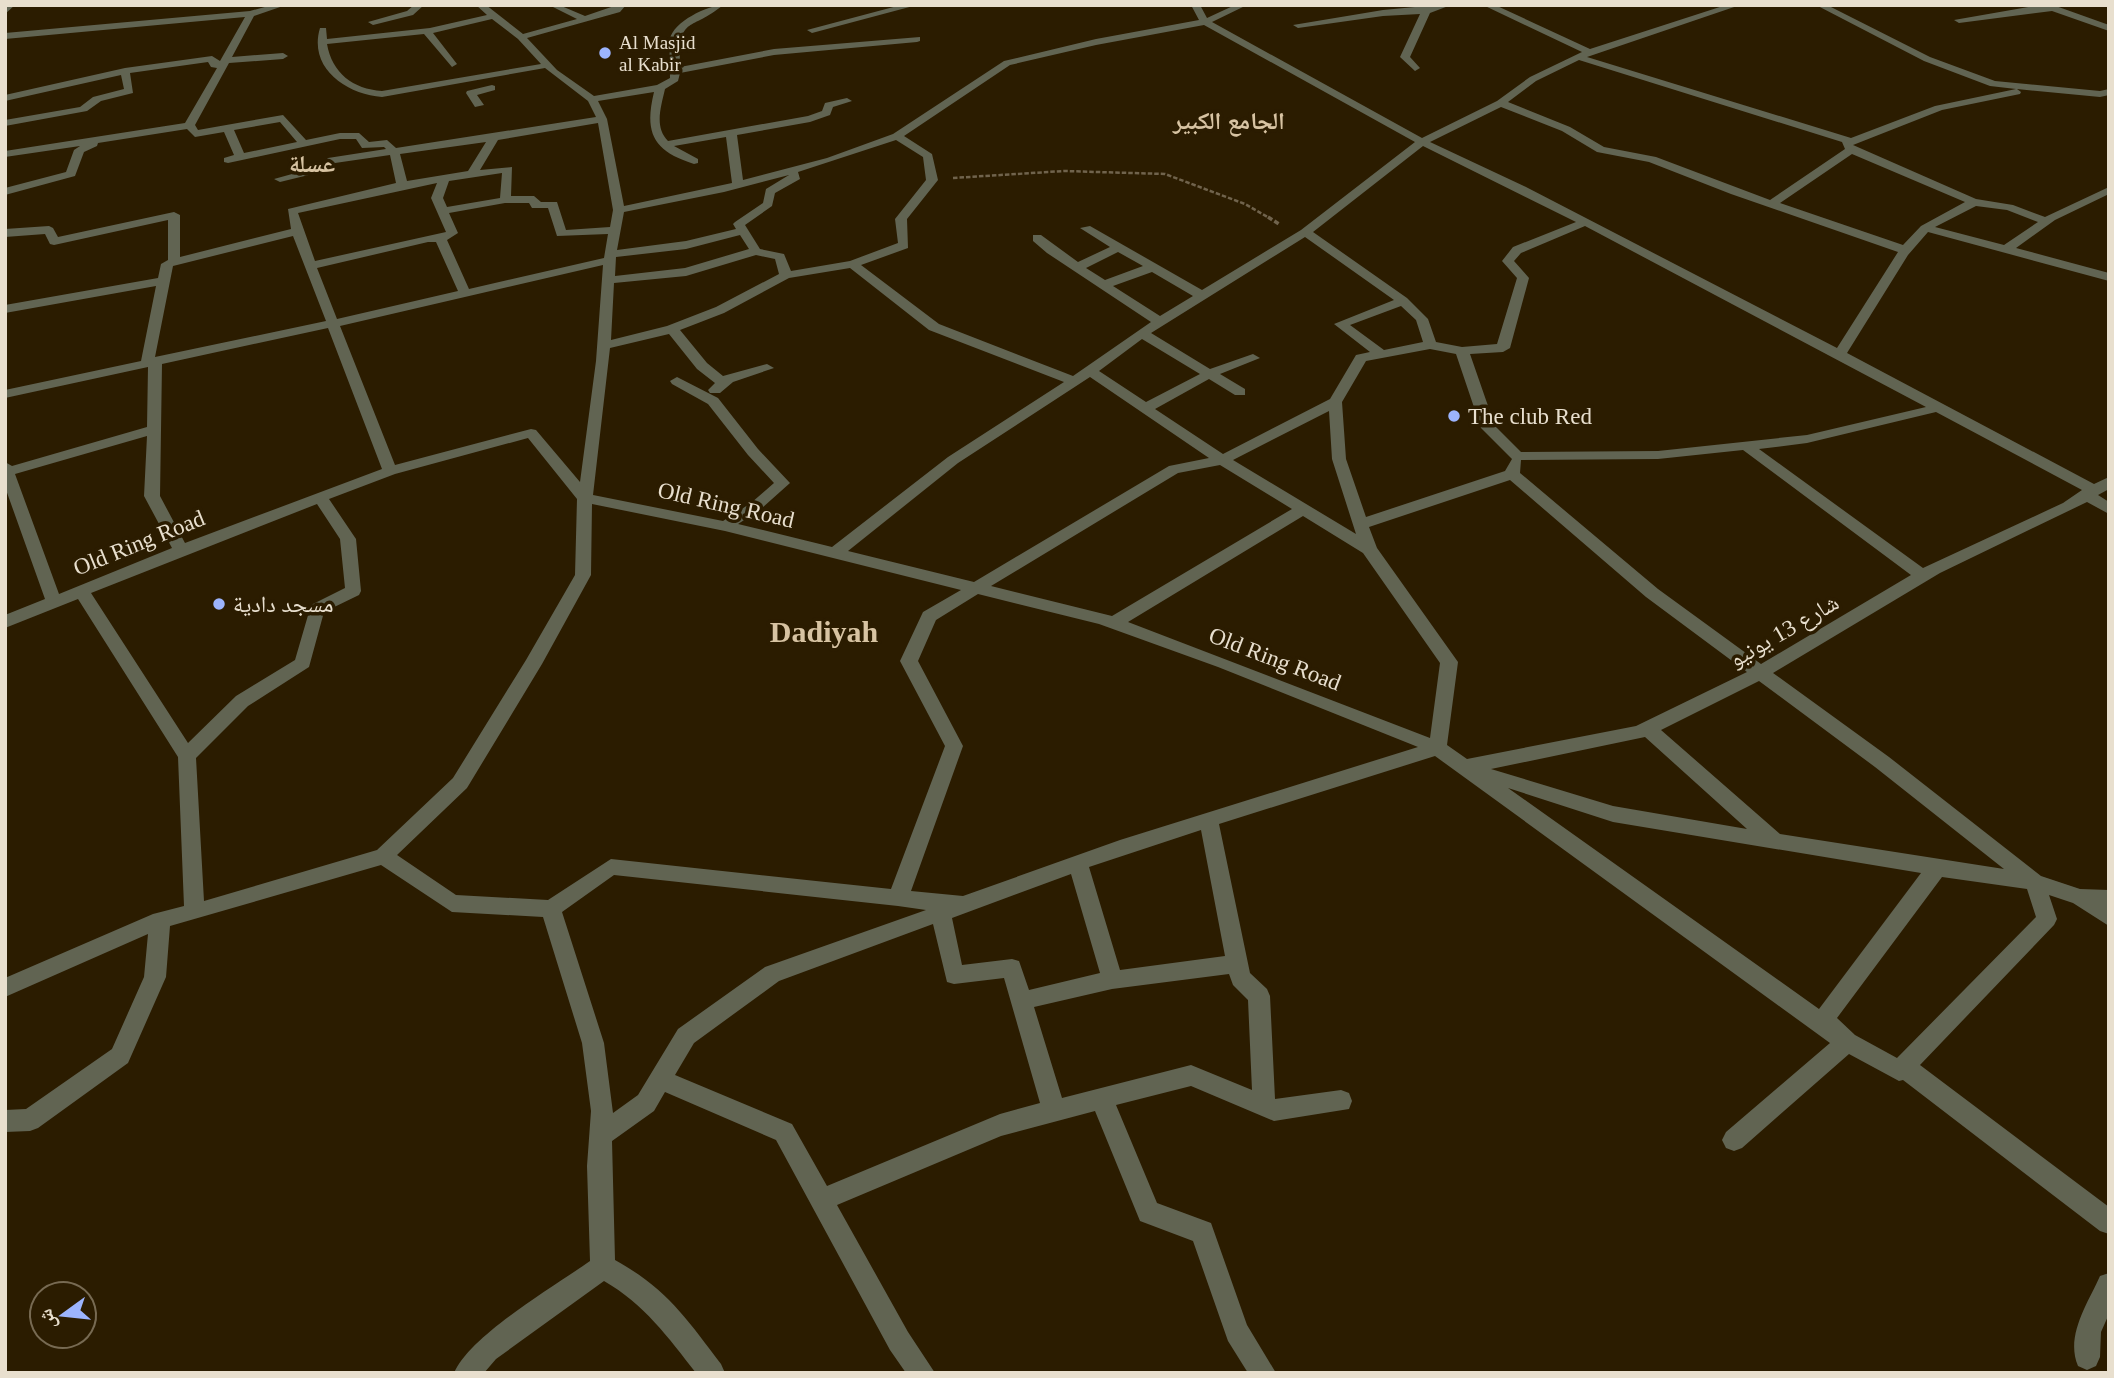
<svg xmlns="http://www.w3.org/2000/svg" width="2114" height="1378" viewBox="0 0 2114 1378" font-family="'Times New Roman','Noto Naskh Arabic',serif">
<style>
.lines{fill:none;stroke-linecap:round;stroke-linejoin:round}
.path-far1{stroke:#70634c;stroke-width:2.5;stroke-dasharray:4.5 2;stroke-linecap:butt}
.path{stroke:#70634c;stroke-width:3.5;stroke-dasharray:5 2.5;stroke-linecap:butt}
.minor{fill:#616452;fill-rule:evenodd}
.poi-dot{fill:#9cb4fd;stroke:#2b1c00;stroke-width:2.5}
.labels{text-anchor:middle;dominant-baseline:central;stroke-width:7;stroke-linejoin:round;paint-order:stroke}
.far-poi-label{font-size:19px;fill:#e8dfce;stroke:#2b1c00;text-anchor:start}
.poi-label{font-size:23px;fill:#e8dfce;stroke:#2b1c00;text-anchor:start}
.street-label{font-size:23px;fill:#e8dfce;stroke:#2b1c00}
.far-district-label{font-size:24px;font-weight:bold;fill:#d7c3a2;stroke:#2b1c00}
.district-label{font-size:30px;font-weight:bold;fill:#d7c3a2;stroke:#2b1c00}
</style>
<rect width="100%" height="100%" fill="#2b1c00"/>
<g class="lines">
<!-- path-far1 -->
<path class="path-far1" d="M953 178 1064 171 1165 174 1245 204 1271 219"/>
<!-- path -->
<path class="path" d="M1268 217 1279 224"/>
<!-- minor -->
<path class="minor" d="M6 5H15L5 14Z
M272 5H286L254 16 232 57 283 53 288 56 283 59 229 63 195 125 198 130 283 115 306 140 340 133H359L369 142 387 140 396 148 596 117 588 101 545 68 382 97C346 94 308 68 320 28H326L327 39 430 28 487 15 476 5H486L523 34 577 19 549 5H559L585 16 617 5H626L620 12 527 38 557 70 594 96 657 85 670 78C670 65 669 51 670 39 673 22 708 5 723 5 689 33 679 14 680 67L774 49 920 37V41L917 42 774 55 680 73 678 81 665 89C661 107 654 127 668 141L808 116 822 111 825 103 847 98 852 101 833 107 830 115 810 122 737 135 743 180 827 158 893 134 1004 61 1096 39 1199 20 1191 5H1200L1207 18 1235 5H1247L1212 22 1422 138 1497 101 1530 77 1582 52 1483 5H1495L1590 49 1726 5H1740L1587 57 1851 138 1935 106 2016 89 1990 86 1924 61 1816 5H1827L1930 57 1995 81 2100 91 2109 89V95L2100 97 2017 89 2021 92 2020 94 1942 110 1853 145 1976 199 2013 205 2045 217 2109 187V194L2055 220 2016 248 2109 273V281L1928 232 1908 255 1847 353 2094 484 2109 477V489L2098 495 2109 502V514L2087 502 1940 573 1773 673 1889 757 2041 876 2080 889 2109 890V926L2073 903 2049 895 2057 919 2054 925 1920 1065 2109 1207V1234L2100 1231 1903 1080 1899 1081 1849 1054 1742 1148 1734 1151 1726 1148 1722 1140 1726 1132 1830 1043 1435 756 1219 824 1250 973 1267 989 1270 996 1275 1099 1341 1090 1349 1093 1352 1101 1349 1109 1274 1121 1191 1086 1116 1105 1157 1203 1211 1223 1247 1325 1276 1373H1248L1228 1341 1193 1241 1140 1221 1095 1111 1001 1136 837 1205 908 1332 935 1373H906L890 1350 776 1140 665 1092 654 1111 612 1141 615 1260C667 1289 686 1318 721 1364L725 1373H696C668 1337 644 1304 604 1281L496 1359 484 1373H454C470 1335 555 1286 590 1261L587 1166 591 1111 582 1043 543 917 452 912 381 865 170 926 166 977 128 1063 38 1128 30 1131 5 1132V1110L26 1109 112 1049 144 977 148 934 5 997V978L153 914 184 906 178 757 78 599 5 628V615L45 599 5 487V462L12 466 147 427 148 367 5 398V390L141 361 156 286 5 313V305L158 278 161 264 168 260V220L54 245 50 244 45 234 5 237V229L49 226 53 228 58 237 174 212 180 215V257L291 229 288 209 396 183 390 155 335 163 329 170 280 182 274 179 321 166 328 158 386 149 384 147 362 148 356 139H340L228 163 224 162V158L234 155 224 132 195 137 187 129 98 143 97 146 84 152 75 176 5 195V188L66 172 74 150 80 146 5 157V151L185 123 217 68 211 67 208 62 130 73 133 93 101 101 87 111 5 126V120L80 107 93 97 124 89 121 75 5 101V95L125 68 212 56 220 61 245 17 5 39V33L250 11ZM492 19 518 39 541 64 382 91C353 89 332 73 327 44L424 34 452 67 457 64 433 33ZM1204 25 1415 142 1301 230 1202 290 1090 226 1080 228 1110 247 1078 262 1041 235H1033V241L1047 253 1151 322 1073 376 939 324 861 265 908 248 907 219 938 180 932 154 904 136 1010 65 1096 45ZM1579 60 1842 142 1845 149 1770 200 1656 157 1604 147 1570 127 1508 102 1536 81ZM654 92C644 133 653 151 694 164L698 163V159L674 146 726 137 732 183 624 206 607 119 598 101ZM1501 107 1562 131 1597 152 1649 162 1731 194 1898 252 1837 348 1526 187 1430 142ZM280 122 297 142 244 153 234 130ZM598 123 613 210 610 227 566 230 557 202H541L534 196H511L512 167 480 170 498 140ZM896 140 923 157 926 180 895 219 898 243 850 261 791 271 784 254 760 249 745 225 772 206 775 193 800 179 798 172ZM486 142 468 171 407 181 400 154ZM1423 146 1576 222 1513 247 1502 261 1517 278 1497 344 1462 347 1436 342 1428 319 1407 298 1313 232ZM1852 154 1965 202 1921 226 1903 245 1780 203ZM502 173 500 198 447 207 443 198 449 181ZM789 175 766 189 763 203 735 222 733 224 736 229 686 241 617 250 624 212 724 192ZM437 183 431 198 446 232 315 261 298 213ZM505 203H529L532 208H548L557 236 608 234 604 258 469 289 447 240 458 233 449 213ZM1976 206 2007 210 2038 222 2004 245 1935 227ZM1585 226 1926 407 1807 435 1658 451 1521 452 1495 426 1470 354 1503 352 1510 348 1529 278 1514 261 1521 253ZM740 235 749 249 685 268 615 276 616 257 686 249ZM293 236 326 321 155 357 173 266ZM1305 237 1394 300 1334 324 1370 352 1356 355 1330 399 1223 454 1155 409 1209 379 1235 395H1245V389L1220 374 1260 358 1253 354 1210 369 1151 333ZM428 242H436L458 291 337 319 317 268ZM1118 252 1143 266 1105 280 1086 268ZM756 255 775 259 779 274 716 307 667 326 611 340 614 283 686 276ZM603 265 596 361 580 482 536 430 531 429 395 465 340 326ZM850 268 929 330 1064 382 948 457 832 547 738 524 761 509 790 483 758 449 718 398 677 377 670 381 672 384 708 404 748 455 774 483 751 503 723 521 593 495 610 348 669 334 697 369 715 383 708 390 710 393H720L733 382 774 368 767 364 723 376 707 363 680 330 724 313 789 278ZM1152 272 1193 296 1160 316 1113 286ZM1401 306 1416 320 1423 342 1384 350 1350 325ZM328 328 382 469 185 543 160 496 162 364ZM1142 339 1200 374 1146 402 1099 371ZM1430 349 1456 354 1481 428 1512 459 1505 471 1366 517 1346 459 1342 402 1366 361ZM1090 377 1209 458 1169 466 974 582 848 551 958 463ZM1329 411 1332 459 1356 534 1233 460ZM1936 412 2082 490 2063 503 1923 568 1759 449 1807 443ZM147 436 144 496 172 548 59 594 15 474ZM528 438 577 499 575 575 526 660 453 778 377 850 204 901 196 758 248 706 309 667 324 612 359 595 361 591 356 539 329 499 395 474ZM1743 450 1911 575 1761 664 1658 589 1520 473 1521 460 1658 459ZM1220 465 1292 509 1112 616 991 586 1178 473ZM1510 480 1646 597 1747 672 1636 726 1467 759 1447 745 1458 662 1377 548 1369 527ZM317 504 340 539 345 588 311 605 295 660 236 696 188 743 91 593ZM592 504 725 531 961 590 923 612 900 661 945 746 891 889 611 859 548 900 456 895 397 855 467 788 542 664 591 575ZM1303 516 1363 553 1440 663 1430 738 1128 622ZM978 594 1099 624 1218 667 1418 747 1120 840 963 896 911 891 963 746 918 661 936 620ZM1759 681 1875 767 2004 869 1780 834 1661 730ZM1645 737 1747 829 1613 806 1491 769ZM1508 788 1613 822 1921 873 1819 1009ZM1201 830 1225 956 1120 970 1089 867ZM1071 874 1100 973 1029 990 1019 961 1012 959 962 965 952 918ZM614 875 898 906 926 910 765 967 678 1029 638 1095 613 1113 604 1043 562 912ZM1942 877 2027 889 2036 917 1897 1058 1855 1035 1837 1018ZM933 924 947 982 954 984 1004 978 1040 1103 1000 1114 827 1186 792 1124 675 1075 694 1043 779 981ZM1229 974 1233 985 1248 1000 1252 1090 1191 1065 1062 1098 1034 1007 1112 989Z
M414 5H424L413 15 373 25 368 22 407 11Z
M901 5H917L812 33 807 30Z
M1436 5H1451L1430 13 1410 57 1420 68 1415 71 1400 57 1420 14 1383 16 1298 28 1293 25 1383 10Z
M2040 5H2053L2109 25V31L2052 11 1959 23 1954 20Z
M492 85 495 86V90L477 95 484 105 475 107 466 93 467 91Z
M2109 1273V1314L2101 1332 2100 1357 2096 1366 2087 1370 2078 1366C2065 1336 2088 1303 2100 1276Z"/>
</g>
<!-- markers -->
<g class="poi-dot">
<circle cx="605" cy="53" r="7"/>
<circle cx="1454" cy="416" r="7"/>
<circle cx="219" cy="604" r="7"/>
</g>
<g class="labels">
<!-- far-poi labels -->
<g class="far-poi-label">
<text x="619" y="42">Al Masjid<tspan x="619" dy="22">al Kabir</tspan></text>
</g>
<!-- poi labels -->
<g class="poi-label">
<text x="1468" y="416">The club Red</text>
<text x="233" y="604">مسجد دادية</text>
</g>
<!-- street labels -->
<g class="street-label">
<text transform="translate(726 505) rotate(13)">Old Ring Road</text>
<text transform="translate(139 543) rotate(-22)">Old Ring Road</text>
<text transform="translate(1784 631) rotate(-30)">شارع 13 يونيو</text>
<text transform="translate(1275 659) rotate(21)">Old Ring Road</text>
</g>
<!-- far-district labels -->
<g class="far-district-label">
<text x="1229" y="121">الجامع الكبير</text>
<text x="312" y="164">عسلة</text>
</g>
<!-- district labels -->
<g class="district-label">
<text x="824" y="631">Dadiyah</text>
</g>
</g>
<!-- border -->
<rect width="2114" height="1378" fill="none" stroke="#e8dfce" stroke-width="14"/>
<!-- north arrow -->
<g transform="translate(63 1315) rotate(255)"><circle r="33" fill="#2b1c00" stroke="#776a52" stroke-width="2"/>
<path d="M0-5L12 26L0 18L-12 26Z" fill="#9cb4fd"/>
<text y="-10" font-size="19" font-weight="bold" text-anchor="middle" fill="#e8dfce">ش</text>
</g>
</svg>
